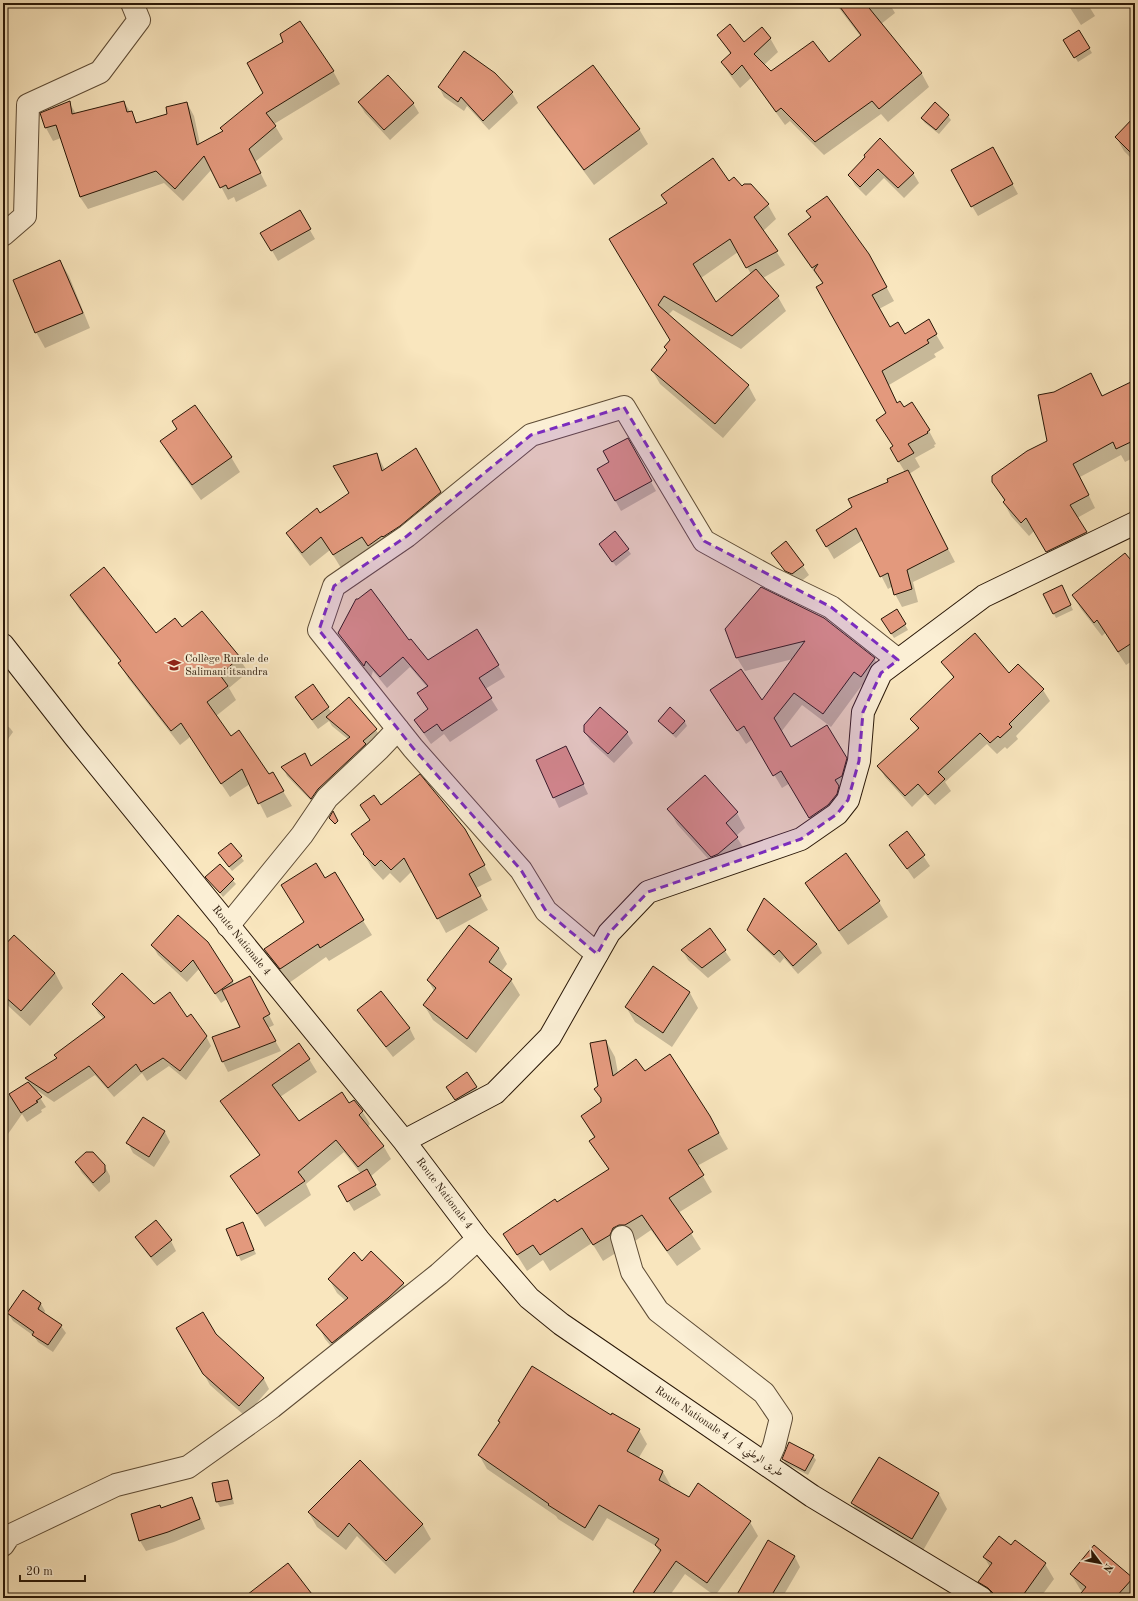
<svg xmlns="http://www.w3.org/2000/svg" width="1138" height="1601" viewBox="0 0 1138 1601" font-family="'Old Standard TT',Amiri,serif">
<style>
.shadow{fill:#0003;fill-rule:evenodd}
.building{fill:#e3997d;stroke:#291707}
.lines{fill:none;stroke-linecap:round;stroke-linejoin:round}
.minor-casing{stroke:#5d4b35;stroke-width:24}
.secondary-casing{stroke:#291707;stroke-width:24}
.minor{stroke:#fbefd5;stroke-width:22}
.secondary{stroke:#fbefd5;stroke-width:22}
.marked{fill:#7b2cbf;fill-opacity:0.2;stroke:#7b2cbf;stroke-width:3;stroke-dasharray:8 5;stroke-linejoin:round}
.labels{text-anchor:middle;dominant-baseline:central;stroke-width:4;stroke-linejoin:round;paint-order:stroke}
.poi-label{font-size:11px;fill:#291707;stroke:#fbefd5;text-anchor:start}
.street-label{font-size:11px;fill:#291707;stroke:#fbefd5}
</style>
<rect width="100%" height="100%" fill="#f9e6be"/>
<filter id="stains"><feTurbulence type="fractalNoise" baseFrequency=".005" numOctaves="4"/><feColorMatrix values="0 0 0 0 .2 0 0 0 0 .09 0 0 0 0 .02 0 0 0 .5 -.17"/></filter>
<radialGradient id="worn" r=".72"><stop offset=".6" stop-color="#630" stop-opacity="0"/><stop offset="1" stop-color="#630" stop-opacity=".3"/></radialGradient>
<!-- shadow -->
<path class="shadow" d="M835 3H889L895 13 881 24 922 74 929 87 888 122 881 114 824 155 790 121 785 125 751 78 740 88 730 75 722 62 731 55 718 35 744 44 770 38 778 52 764 65 771 73 828 64 861 37Z
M1067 3H1087L1095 16 1081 25Z
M1079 31 1092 53 1078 62 1065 40Z
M333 71 340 84 274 124 283 139 255 162 267 186 236 202 234 197 228 200 212 169 183 201 164 183 88 209 80 197 61 138 53 141 46 128 42 114 69 102 76 114 124 102 138 124 168 115 187 103 194 116 200 144Z
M494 74 512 93 518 103 489 130 467 106 464 111 444 97 439 87Z
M359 103H413L419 113 390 140 365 113Z
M539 107 639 129 648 144 594 185 547 122Z
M948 116 951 120 939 134 925 123 922 119Z
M1135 120V162L1124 151 1116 137Z
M866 157 913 173 919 183 904 198 884 178 866 196 855 185 849 175Z
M998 158 1018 194 978 216 972 206Z
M729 183 742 188 751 185 768 205 776 219 763 231 785 265 763 278 778 297 786 311 741 349 673 310 668 315 748 385 756 400 723 438 660 384 652 370 667 351 665 347 671 340 619 253ZM738 252 751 274 716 304 701 278Z
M299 211 315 239 278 261 262 233Z
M789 235 876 268 894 301 879 309 890 329 905 336 928 321 944 348 934 354 936 357 889 385 897 403 929 431 936 444 934 445 935 447 915 458 920 467 909 474 955 562 913 582 918 602 902 607 895 594 893 586 888 589 863 540 834 559 824 542 889 482 905 472 891 449 894 447 887 414 823 284 797 248Z
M60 261 69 276 90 328 45 348 36 332Z
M1091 374 1103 397 1135 381V457L1125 462 1121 455 1080 477 1095 508 1077 518 1093 546 1054 565 1035 530 1029 536 1011 516 1004 503 1005 502 993 482 1048 441 1055 392Z
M161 442 231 457 240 472 201 500 170 457Z
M416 449 448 506 341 568 330 550 310 566 295 547 287 533 320 514 350 494 377 454 385 470Z
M633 449 656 491 621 511 598 469Z
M603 549 628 550 631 554 616 566Z
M772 553 803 566 809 575 798 584 792 581Z
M1135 567V659L1126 665 1105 633 1102 636 1081 609 1073 596Z
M761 588 874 658 882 672 869 690 862 685 831 727 802 705 781 732 790 748 827 726 854 772 818 831 790 783 782 788 753 739 746 744 711 690 762 701 793 659 745 671 737 658 726 629Z
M1064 591 1073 610 1056 618 1054 614Z
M71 595 156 635 182 628 201 612 239 658 248 672 229 688 236 700 216 716 230 738 269 775 272 773 292 806 267 818 250 784 230 797 190 737 180 745 128 678 119 663 121 662 79 609Z
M897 611 908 630 894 638 883 620Z
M477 631 505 677 485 689 498 710 450 742 444 734 431 744 415 721 428 710 418 693 427 687 410 667 387 688 373 671 371 677 346 645 340 633 409 641 428 661Z
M943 662 1009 675 1018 665 1043 690 1050 701 1016 736 1018 739 1007 749 1005 747 997 754 987 744 945 782 951 791 935 805 925 794 912 807 885 777 879 766 918 730 912 719 954 679Z
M312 686 332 713 376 730 381 738 317 807 287 776 283 767H311L349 740 332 726 329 721 318 729 302 707 297 697Z
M670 709 685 722 687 726 676 738 662 725 660 721Z
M3 723 10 728 13 732 3 746Z
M585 732 627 733 633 743 614 763 591 742Z
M566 748 588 794 559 808 537 761Z
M361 805 381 806 473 844 492 880 476 888 488 910 446 933 412 871 400 883 390 873 383 880 372 868 352 834 371 821Z
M669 809 737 813 745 828 736 836 746 852 720 872 677 824Z
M907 832 930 866 914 879 890 845Z
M231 844 244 861 232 871 222 858Z
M846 855 879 902 888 917 848 945 815 898 806 883Z
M219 865 236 884 223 897 207 877Z
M334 874 372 935 329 961 326 957 289 983 273 963 265 949 305 923 325 880Z
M764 899 817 944 822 953 798 974 784 958 780 963 754 938 748 930Z
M469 926 499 949 507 964 501 972 511 980 520 995 476 1053 433 1020 424 1005 434 991 428 980Z
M207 943 235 985 255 987 274 1025 268 1028 281 1051 228 1072 223 1062 213 1038 241 1027 227 999 221 1003 199 969 187 982 158 955 152 945Z
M3 949 55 973 63 988 30 1026 3 1001Z
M683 951H725L731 960 708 978 688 960Z
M381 993 410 1029 415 1039 393 1057 364 1020 358 1010Z
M690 993 698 1008 672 1047 635 1022 626 1007Z
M93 1004 154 1005 186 1019 206 1036 211 1046 186 1080 169 1066 147 1081 142 1073 114 1097 95 1075 54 1102 38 1091 37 1093 46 1107 41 1110 42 1112 27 1122 22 1114 8 1134 3 1130V1099L29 1083 27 1078 58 1058 104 1019 98 1013Z
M606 1041 615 1057 618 1073 645 1072 719 1133 728 1149 697 1166 712 1192 678 1213 701 1249 677 1266 651 1230 635 1241H628L619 1251 603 1261 592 1243 550 1271 543 1260 527 1271 504 1234 557 1204 609 1170 591 1142 595 1139 582 1117 602 1102 595 1089 599 1086Z
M309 1059 317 1072 280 1097 299 1123 349 1104 362 1111 370 1124 368 1127 384 1147 391 1159 370 1177 381 1195 354 1211 339 1186 361 1174 344 1152 306 1184 311 1195 265 1227 232 1176 260 1156 229 1114 221 1101Z
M476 1087 478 1092 458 1104 450 1092Z
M143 1119 165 1132 170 1142 154 1167 133 1153 128 1143Z
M76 1163 104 1165 110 1176V1182L99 1192 82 1173Z
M3 1217 7 1223 3 1229Z
M245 1228 256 1254 241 1261 227 1230Z
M136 1237 171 1241 176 1251 157 1266 142 1247Z
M362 1262 403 1283 411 1297 340 1357 325 1339 318 1325 346 1301 337 1293 329 1279Z
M23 1292 41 1304 45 1311 44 1314 61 1326 66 1333 53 1352 38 1342 34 1336 13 1321 8 1313Z
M178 1328 215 1335 264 1379 269 1389 245 1416 210 1385Z
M611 1417 639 1430 647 1444 638 1459 663 1472 671 1486 670 1487 689 1498 750 1522 758 1536 715 1596 685 1574 668 1598H638L634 1592 660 1553 656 1546 607 1518 593 1541 558 1519 556 1516 487 1469 479 1455 501 1424 499 1421Z
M813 1456 816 1460 808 1475 786 1464 783 1459Z
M879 1458 939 1494 947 1509 921 1554 861 1519 852 1503Z
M360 1462 423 1525 431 1539 395 1574 357 1536 346 1550 317 1527 309 1513Z
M228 1481 230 1485 234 1504 220 1507 217 1502 213 1484Z
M191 1498 197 1508 205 1529 174 1542 146 1551 140 1541 161 1509Z
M768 1541 795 1557 800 1567 782 1598H739Z
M1012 1546 1045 1564 1054 1579 1040 1598H990L979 1582 990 1567 984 1557Z
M1071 1574 1132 1578 1135 1584V1598H1078L1083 1592 1080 1589Z"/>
<!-- building -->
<path class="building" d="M837 3H865L922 73 879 109 872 101 815 142 781 108 776 112 742 65 732 75 721 62 731 53 717 35 730 24 744 42 762 27 771 38 754 54 771 71 813 41 829 62 861 35Z
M300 21 334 71 266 113 276 126 249 149 261 173 228 189 226 185 220 188 204 156 175 189 156 171 80 197 56 125 45 128 40 113 70 101 72 114 124 101 127 112 132 111 136 123 167 114 166 107 187 102 197 145 223 131 220 128 263 93 247 63 283 42 280 34Z
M1079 30 1090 48 1074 58 1063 40Z
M464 51 495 73 513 92 483 121 461 97 458 102 438 87Z
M593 65 640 129 584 170 537 107Z
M388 75 414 103 384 130 358 102Z
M935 102 949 115 936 130 921 118Z
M1135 116V157L1115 137Z
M880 138 914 173 898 188 878 169 860 187 848 175 865 157 864 155Z
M993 147 1013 184 971 207 951 170Z
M713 158 729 181 734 177 742 186 744 184H751L769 204 754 217 778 251 746 268 730 239 693 264 716 302 756 269 779 296 732 336 664 296 658 305 749 385 715 424 651 370 667 350 664 347 670 340 609 239 667 203 661 195Z
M827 196 869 254 887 287 872 295 890 327 898 322 905 334 929 319 937 334 927 340 929 343 882 371 897 403 900 401 904 407 912 402 930 430 927 432 928 433 908 444 914 453 898 462 890 448 893 446 876 420 886 413 816 287 823 283 814 270 818 264 812 268 788 234 811 217 806 211Z
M300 210 311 229 271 251 260 233Z
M60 260 83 313 35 333 13 280Z
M1091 373 1102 396 1135 380V440L1116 449 1113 442 1073 464 1089 495 1070 505 1087 532 1046 552 1026 518 1021 523 1003 502 1005 500 992 482V476L1027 451 1047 441 1038 395 1054 392Z
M195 405 232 457 192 485 160 441 177 429 172 421Z
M628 438 652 481 615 501 597 469 609 462 603 451Z
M416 448 441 492 400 526 383 537 382 536 368 546 362 537 333 555 321 537 302 553 286 533 317 508 320 513 349 493 333 466 377 453 382 471Z
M908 470 948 549 907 570 912 589 894 595 888 573 880 577 856 528 826 547 816 530 852 507 848 499 888 482 887 479Z
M615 531 629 549 612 562 599 544Z
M786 541 804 565 792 574 785 571 771 553Z
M1125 553 1135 565V641L1118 652 1097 620 1094 623 1072 595Z
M104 567 156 633 175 618 182 627 202 611 240 657 220 675 228 686 207 702 231 736 239 730 269 774 273 772 284 791 258 804 242 769 221 784 181 723 171 731 118 663 121 661 70 595Z
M1062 585 1071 605 1053 614 1043 594Z
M761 587 824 618 875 658 861 677 854 672 823 714 794 693 774 718 791 747 827 725 847 758 842 776 835 780 839 786 837 794 828 805 809 818 781 771 773 776 744 726 737 731 710 690 741 669 762 700 805 641 736 658 725 629Z
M371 589 409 640 411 639 428 660 477 629 499 665 479 678 492 698 442 731 437 724 424 733 414 720 428 709 417 693 428 686 403 657 380 677 366 661 364 666 338 633 356 599H358Z
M897 609 906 624 891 634 881 619Z
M975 633 1009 673 1018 664 1044 689 1009 724 1012 727 1000 738 998 736 990 743 980 733 938 772 945 779 928 795 918 784 905 796 877 766 919 728 910 719 954 677 941 662Z
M313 684 329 707 312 720 295 697Z
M349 697 377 729 363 741 366 744 318 789 311 799 281 767 305 753 311 766 350 737 326 717Z
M600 707 628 732 608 754 584 732V725Z
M670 707 685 721 673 734 658 721Z
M566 746 584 784 553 798 536 760Z
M420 774 465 829 485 865 469 874 481 896 437 919 404 858 391 870 381 860 375 866 363 854 364 853 351 834 370 820 360 805 374 795 381 805Z
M705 775 738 812 726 823 738 837 718 854 711 857 667 809Z
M333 811 338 821 335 824 329 818Z
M907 831 925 855 907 869 889 845Z
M231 843 242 856 229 867 218 853Z
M846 853 880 901 839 931 805 883Z
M316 863 325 878 335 872 364 920 320 948 318 944 280 969 264 949 304 922 281 885Z
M220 864 234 879 220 893 205 877Z
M764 898 817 944 793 966 779 950 774 955 747 930Z
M178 915 208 942 233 981 215 994 193 960 181 972 151 945Z
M469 925 499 948 489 962 512 979 467 1039 423 1005 436 988 427 980Z
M710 928 726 950 702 968 681 950Z
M14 935 55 973 21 1011 3 995V947Z
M653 966 690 992 663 1033 625 1007Z
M122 973 154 1004 170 992 187 1017 191 1014 207 1036 180 1071 163 1058 141 1072 136 1064 108 1088 89 1066 48 1093 25 1078 57 1058 54 1055 105 1017 92 1004Z
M250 976 270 1014 263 1018 276 1041 222 1062 212 1037 240 1027 222 990Z
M381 991 410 1028 386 1047 357 1010Z
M606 1040 613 1076 636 1059 645 1071 670 1054 710 1116 719 1133 688 1150 704 1175 669 1198 693 1232 667 1251 642 1215 625 1225H619L613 1228 610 1235 593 1245 582 1228 540 1255 533 1245 517 1255 503 1234 555 1199 557 1202 609 1169 589 1141 595 1137 581 1116 601 1102V1098L594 1089 598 1086 590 1043Z
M299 1043 310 1059 272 1085 299 1121 342 1092 349 1103 354 1100 363 1111 359 1115 384 1146 358 1167 336 1140 298 1172 305 1181 257 1214 230 1176 260 1155 220 1101Z
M467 1072 477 1087 455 1100 446 1087Z
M28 1082 42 1097 36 1101 38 1102 21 1113 9 1094Z
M143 1117 165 1131 149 1157 126 1143Z
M86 1152H93L105 1165V1172L93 1183 75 1162Z
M367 1169 376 1185 347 1202 338 1186Z
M156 1220 172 1240 151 1257 135 1237Z
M243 1222 254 1250 237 1256 226 1229Z
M371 1251 404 1283 388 1298 332 1343 316 1325 348 1298 328 1279 354 1252 362 1261Z
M23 1290 41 1303 38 1309 62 1325 48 1345 32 1335 34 1332 7 1313Z
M203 1312 216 1334 264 1378 239 1406 203 1374 176 1328Z
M532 1366 611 1415 612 1413 640 1429 627 1451 663 1471 659 1480 689 1497 698 1483 751 1521 707 1583 676 1561 650 1598H642L633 1592 661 1550 655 1545 659 1539 599 1505 585 1528 548 1505 549 1504 478 1455 500 1422 498 1421Z
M789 1442 814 1455 805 1471 782 1459Z
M879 1457 939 1493 912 1539 851 1503Z
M360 1460 423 1524 386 1561 349 1523 338 1537 308 1512Z
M228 1480 232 1499 216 1502 212 1483Z
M192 1497 200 1519 168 1532 139 1541 131 1514 160 1505 161 1508Z
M999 1536 1011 1545 1015 1540 1046 1563 1021 1598H998L988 1588 978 1582 992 1563 983 1557Z
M768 1540 795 1556 770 1598H735Z
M1094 1545 1133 1578 1115 1598H1077L1086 1587 1070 1574Z
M288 1563 315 1598H243Z"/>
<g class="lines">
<defs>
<path id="minor" d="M3 235 25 216 28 105 100 72 139 20 132 3
M228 926 302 835 327 798 379 749 398 729
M597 954 546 911 521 870 413 748 319 630 334 586 407 536 531 435 624 407 704 541 771 578 831 607 898 660
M622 1237 632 1272 658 1311 764 1393 781 1418 774 1446 766 1464
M3 1545 9 1536 116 1485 188 1467 272 1407 439 1274 478 1239"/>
<path id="secondary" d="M3 645 75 737 404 1141 478 1239 529 1298 561 1324 812 1496 981 1598
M404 1141 495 1093 550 1037 609 933 648 892 801 839 837 814 848 800 859 761 863 712 881 673 984 596 1135 523"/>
</defs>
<!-- minor casing -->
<use href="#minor" class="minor-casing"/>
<!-- secondary casing -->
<use href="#secondary" class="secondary-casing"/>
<!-- minor -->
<use href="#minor" class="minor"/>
<!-- secondary -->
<use href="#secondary" class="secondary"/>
</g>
<!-- marked area -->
<path class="marked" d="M624 407 704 541 831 607 898 660 881 673 863 712 859 761 848 800 837 814 801 839 648 892 609 933 597 954 546 911 521 870 413 748 319 630 334 586 407 536 531 435Z"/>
<!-- icons -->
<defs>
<symbol id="school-bare" viewBox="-9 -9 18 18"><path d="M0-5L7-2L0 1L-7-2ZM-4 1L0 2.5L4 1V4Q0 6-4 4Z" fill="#8f2418" stroke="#fbefd5" stroke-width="2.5" paint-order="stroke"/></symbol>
</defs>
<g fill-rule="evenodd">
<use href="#school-bare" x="164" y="655" width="20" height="20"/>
</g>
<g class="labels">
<!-- poi labels -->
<g class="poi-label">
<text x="185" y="659">Collège Rurale de<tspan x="185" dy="13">Salimani itsandra</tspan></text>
</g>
<!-- street labels -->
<g class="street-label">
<text transform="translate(241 941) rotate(51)">Route Nationale 4</text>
<text transform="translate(444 1194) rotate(53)">Route Nationale 4</text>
<text transform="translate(719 1432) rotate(34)">Route Nationale 4 / طريق الوطني 4</text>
</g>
</g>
<!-- margin -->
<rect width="1138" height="1601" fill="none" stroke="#f9e6be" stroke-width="16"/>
<rect x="4" y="4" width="1130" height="1593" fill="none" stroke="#291707" stroke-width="2"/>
<rect x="8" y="8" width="1122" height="1585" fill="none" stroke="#291707"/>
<!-- north arrow -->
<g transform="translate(1100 1563) rotate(122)" stroke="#fbefd5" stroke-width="3" paint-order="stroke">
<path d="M0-3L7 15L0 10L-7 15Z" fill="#291707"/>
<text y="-6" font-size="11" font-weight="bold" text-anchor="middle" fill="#291707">N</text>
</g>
<!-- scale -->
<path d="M20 1575v6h65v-6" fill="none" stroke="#291707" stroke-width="2"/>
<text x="26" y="1575" font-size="12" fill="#291707" stroke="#fbefd5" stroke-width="3" paint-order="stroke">20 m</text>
<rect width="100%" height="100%" filter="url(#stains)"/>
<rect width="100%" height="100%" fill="url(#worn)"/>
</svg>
